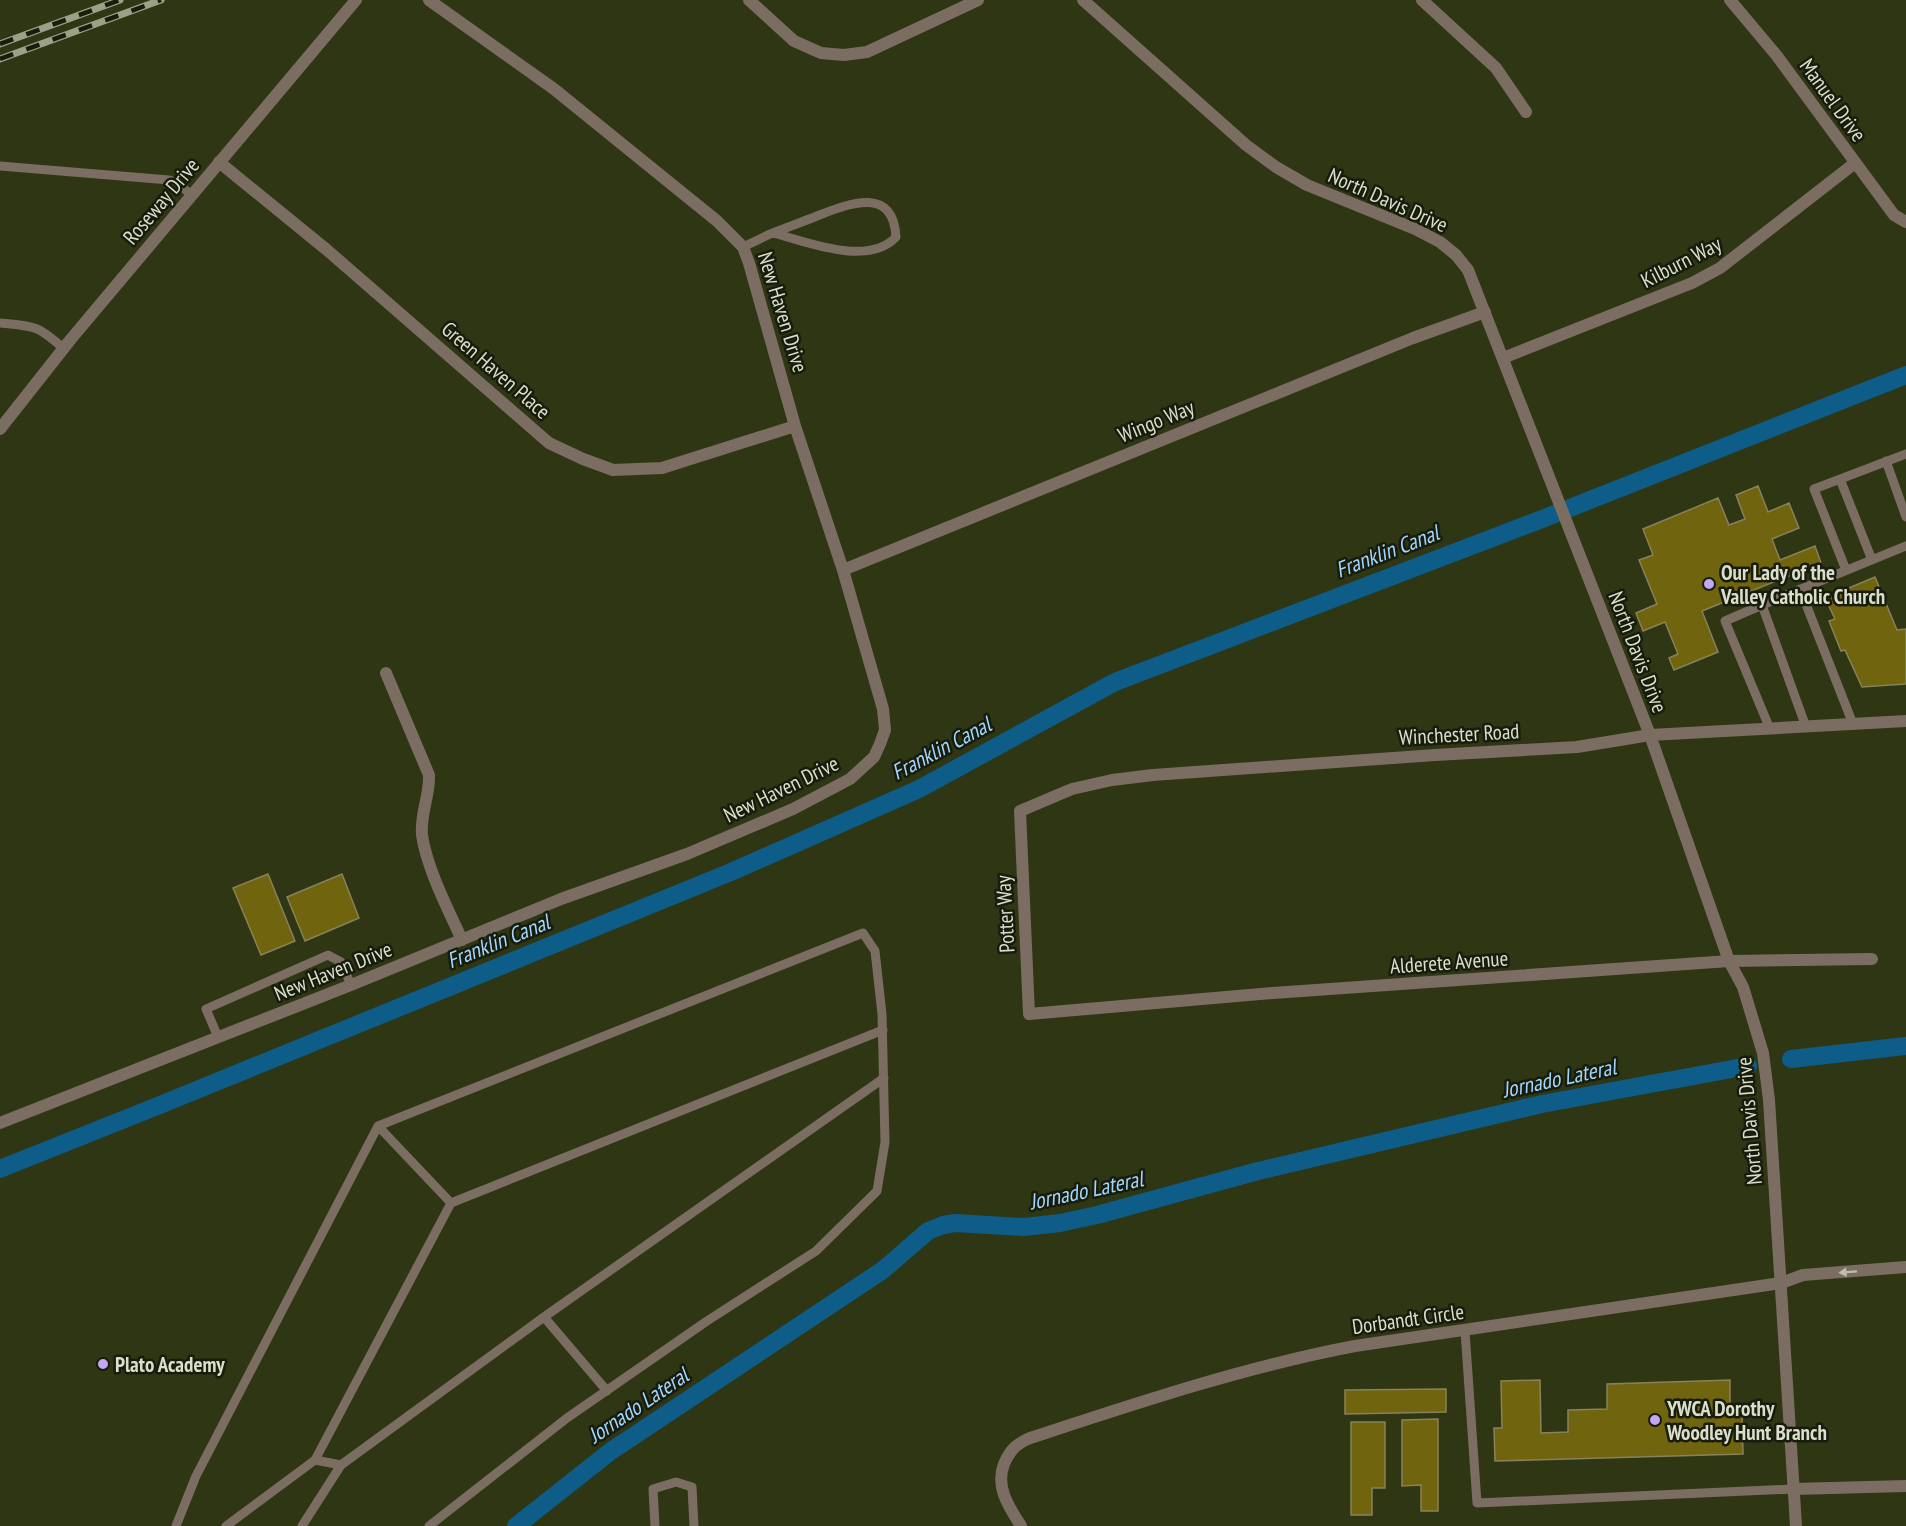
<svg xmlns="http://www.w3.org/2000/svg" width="1906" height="1526" viewBox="0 0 1906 1526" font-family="'PT Sans Narrow',sans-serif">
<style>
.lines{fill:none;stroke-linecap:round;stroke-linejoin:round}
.canal{stroke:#0e5c88;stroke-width:18}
.building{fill:#70640e;stroke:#88825b;stroke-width:1.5}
.service{stroke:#7c6d62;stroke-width:9}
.minor{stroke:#7c6d62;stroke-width:12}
.tertiary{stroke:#7c6d62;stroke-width:12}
.rail-casing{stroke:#9aa187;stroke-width:7}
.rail{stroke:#181c0d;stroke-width:4.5;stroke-dasharray:14;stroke-linecap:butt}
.oneway{fill:#bdbdac}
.poi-dot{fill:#c3a7f2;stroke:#181c0d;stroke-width:2}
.labels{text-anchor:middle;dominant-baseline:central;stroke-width:5;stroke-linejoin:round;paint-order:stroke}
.street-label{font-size:21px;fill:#d9dfcb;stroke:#181c0d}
.poi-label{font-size:21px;font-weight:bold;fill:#d9dfcb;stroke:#181c0d;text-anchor:start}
.water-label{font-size:22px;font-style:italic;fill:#a2d7fe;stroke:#181c0d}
</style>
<rect width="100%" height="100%" fill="#2e3613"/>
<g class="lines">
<!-- canal -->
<path class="canal" d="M1791 1059 1906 1046
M0 1169 155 1107 731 872 919 789 1115 682 1537 521 1906 375
M516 1526 611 1451 883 1270 928 1231 943 1225 955 1223 1024 1227 1060 1223 1097 1215 1258 1171 1542 1104 1748 1066"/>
</g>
<!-- building -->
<path class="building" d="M1758 486 1768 512 1789 503 1799 528 1772 539 1780 560 1815 546 1821 563 1702 611 1718 652 1674 670 1669 658 1678 654 1665 622 1643 631 1636 613 1657 604 1639 560 1653 555 1643 529 1718 498 1729 525 1745 519 1736 495Z
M1875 577 1897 630 1906 629V684L1862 687 1845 650 1841 651 1829 621 1835 619 1825 598Z
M268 874 295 941 261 955 233 888Z
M342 874 359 918 305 941 287 897Z
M1540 1380 1541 1433 1568 1432V1410L1607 1409V1384L1730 1380V1411H1742L1743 1454 1495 1461 1494 1428H1502L1501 1381Z
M1446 1389V1412L1345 1414V1390Z
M1438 1419V1511H1421V1485L1402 1486V1420Z
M1351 1422H1385V1488H1372V1515H1351Z"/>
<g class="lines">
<!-- service -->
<path class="service" d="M0 166 169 180 175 182 192 195
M743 247 770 234 773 233C788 227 802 222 817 216 848 204 893 185 896 237 868 267 808 242 773 233
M0 323C34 326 37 325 63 348
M1886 461 1906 517
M1840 479 1872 560
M1846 570 1814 489 1906 454
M1800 589 1853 724
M1762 605 1725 621 1770 729
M1806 727 1762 605 1906 546
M218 1037 206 1009 328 955 341 962 351 985
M378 1126 451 1203
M544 1317 607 1391
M1465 1331 1477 1503 1793 1489
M315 1460 341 1465
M176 1526 196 1476 378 1126 863 933 875 951 882 1014 885 1142 877 1191 816 1251 707 1321 567 1418 429 1526
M226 1526 315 1460 451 1203 883 1030
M302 1526 341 1465 544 1317 884 1078
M655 1526 653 1489 676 1482 692 1487 694 1526"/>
<!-- minor -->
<path class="minor" d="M749 0 794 41 821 53 844 55 867 52 978 0
M1422 0 1496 68 1526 112
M1730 0 1777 56 1894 215 1906 222
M219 162 327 250 549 443 583 459 613 470 662 468 795 426
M1503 358 1692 283 1720 268 1855 163
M843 570 1413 338 1485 312
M386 673 429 775C430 795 420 814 422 835 427 869 448 909 462 940
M1650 735 1577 747 1435 755 1153 775 1112 780 1072 789 1020 811 1029 1014 1273 993 1729 961 1872 959
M0 1123 351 985 561 899 687 854 793 809 850 779 874 757 880 744 885 730 883 709 843 570 795 426 749 263 743 247 717 221 554 89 429 0
M1793 1489 1906 1486
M1021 1526C1009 1507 995 1487 1004 1464 1010 1450 1016 1444 1030 1438 1137 1403 1244 1367 1355 1346L1781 1283 1803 1275 1906 1267"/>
<!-- tertiary -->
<path class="tertiary" d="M1083 0 1246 145 1276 167 1307 185 1415 229 1440 242 1456 255 1468 270 1650 735 1729 961 1743 987 1763 1053 1769 1100 1796 1526
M0 429 71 339 356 0
M1650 735 1906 721"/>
<defs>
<path id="rail" d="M0 44 120 0
M0 59 161 0"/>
</defs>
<!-- rail casing -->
<use href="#rail" class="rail-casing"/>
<!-- rail -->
<use href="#rail" class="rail"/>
</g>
<!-- one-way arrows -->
<defs><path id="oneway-solid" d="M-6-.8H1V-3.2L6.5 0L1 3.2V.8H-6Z" transform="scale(1.5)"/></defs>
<use class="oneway" href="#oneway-solid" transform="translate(1848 1272) rotate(176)"/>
<!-- markers -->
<g class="poi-dot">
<circle cx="1709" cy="584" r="6"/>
<circle cx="103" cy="1364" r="6"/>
<circle cx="1655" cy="1420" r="6"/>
</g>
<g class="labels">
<!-- street labels -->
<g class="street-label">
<text transform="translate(1833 100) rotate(54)">Manuel Drive</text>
<text transform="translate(1388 200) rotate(24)">North Davis Drive</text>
<text transform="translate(161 201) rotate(-50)">Roseway Drive</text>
<text transform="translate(1681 262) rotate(-27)">Kilburn Way</text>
<text transform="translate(783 312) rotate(73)">New Haven Drive</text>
<text transform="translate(496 370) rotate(41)">Green Haven Place</text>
<text transform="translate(1156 421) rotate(-22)">Wingo Way</text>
<text transform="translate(1638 652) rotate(69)">North Davis Drive</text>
<text transform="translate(1459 734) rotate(-3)">Winchester Road</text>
<text transform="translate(781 789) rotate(-26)">New Haven Drive</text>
<text transform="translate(1005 914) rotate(-93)">Potter Way</text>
<text transform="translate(1449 962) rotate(-4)">Alderete Avenue</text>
<text transform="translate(333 971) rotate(-22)">New Haven Drive</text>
<text transform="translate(1749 1121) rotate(-95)">North Davis Drive</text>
<text transform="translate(1408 1319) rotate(-8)">Dorbandt Circle</text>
</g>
<!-- poi labels -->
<g class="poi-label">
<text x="1721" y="572">Our Lady of the<tspan x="1721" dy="24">Valley Catholic Church</tspan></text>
<text x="115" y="1364">Plato Academy</text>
<text x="1667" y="1408">YWCA Dorothy<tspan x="1667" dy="24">Woodley Hunt Branch</tspan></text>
</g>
<!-- water labels -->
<g class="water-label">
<text transform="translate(1387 551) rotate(-21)">Franklin Canal</text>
<text transform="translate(941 748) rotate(-28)">Franklin Canal</text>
<text transform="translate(498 941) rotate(-22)">Franklin Canal</text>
<text transform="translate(1559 1078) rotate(-12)">Jornado Lateral</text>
<text transform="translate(1086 1190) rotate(-12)">Jornado Lateral</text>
<text transform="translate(638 1405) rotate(-34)">Jornado Lateral</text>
</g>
</g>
</svg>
